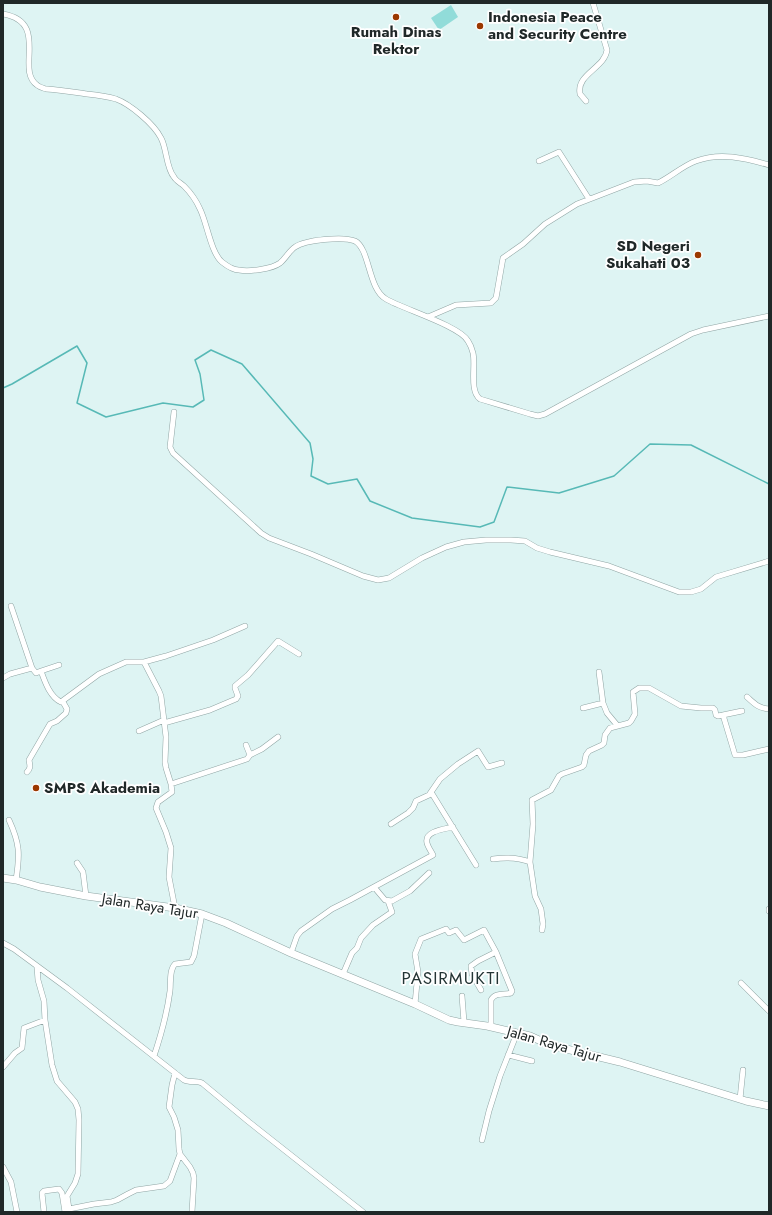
<svg xmlns="http://www.w3.org/2000/svg" width="772" height="1215" viewBox="0 0 772 1215" font-family="Jost,sans-serif">
<style>
.green{fill:#91dcd9}
.lines{fill:none;stroke-linecap:round;stroke-linejoin:round}
.stream{stroke:#57b9b6;stroke-width:1.5}
.minor-casing{stroke:#90a5a4;stroke-width:6}
.secondary-casing{stroke:#90a5a4;stroke-width:8}
.minor{stroke:#fff;stroke-width:5}
.secondary{stroke:#fff;stroke-width:7}
.poi-dot{fill:#9b3800;stroke:#fff;stroke-width:1.5}
.labels{text-anchor:middle;dominant-baseline:central;stroke-width:3.5;stroke-linejoin:round;paint-order:stroke}
.poi-label{font-size:15px;font-weight:bold;fill:#202828;stroke:#fff;text-anchor:start}
.street-label{font-size:15px;fill:#202828;stroke:#fff}
.quarter-label{font-size:17px;letter-spacing:1px;fill:#243535;stroke:#fff}
</style>
<rect width="100%" height="100%" fill="#def4f3"/>
<!-- green -->
<path class="green" d="M451 5 458 17 439 30 431 18Z"/>
<g class="lines">
<!-- stream -->
<path class="stream" d="M3 388 12 384 77 346 87 363 77 403 106 417 163 403 193 407 204 400 200 374 195 360 211 350 242 364 310 443 313 459 311 476 328 484 357 479 370 501 412 518 480 527 494 522 507 487 559 493 614 476 650 444 691 445 769 484"/>
<defs>
<path id="minor" d="M3 14C50 22 15 70 37 85 39 87 43 88 46 89 60 90 73 92 87 94 97 95 106 96 116 99 130 104 154 124 161 138 167 149 166 168 174 177 176 181 181 183 184 186 191 193 196 200 200 209 207 223 211 253 222 262 227 266 233 270 239 270 249 272 272 269 280 263 286 258 289 251 295 247 305 240 343 236 355 241 370 249 368 289 386 299 403 309 460 326 468 341 470 344 472 349 473 353 476 365 469 391 480 399L530 414 538 416 545 414 691 334 703 330 769 316
M586 101 580 94C576 74 605 68 607 50L593 3
M539 161 559 152 589 199
M428 317 456 305 491 303 496 298 503 258 523 244 545 224 577 204 634 182 647 181 658 183C671 177 682 166 696 161 720 152 745 158 769 165
M174 412 170 447 173 453 261 533 269 538 311 554 363 576 378 580 389 578 422 558 446 547 464 542 486 540H511L525 541 537 548 550 552 609 566 679 592H691L701 589 716 577 769 561
M11 606 32 668 36 673 41 671C45 682 50 697 61 702L99 674 126 662H144L166 656 213 640 245 626
M144 662 159 691 161 696 166 737 165 762 166 768 171 784 172 792 158 802 156 808 166 832 171 848 169 877 175 908
M41 671 59 665
M599 672 603 703 607 713 617 725
M3 678 10 674 32 668
M747 697C755 704 758 708 769 709
M583 708 603 703
M723 715 735 755H743L769 749
M164 723 210 710 236 699 238 696 235 688V686L248 675 278 641 299 654
M139 731 164 720
M250 755 262 749 278 737
M27 772C31 768 30 766 29 760L50 724 57 721 66 713 67 709 63 702
M171 784 247 759 250 755 246 745
M431 792 476 865
M9 820C20 844 20 854 16 880
M391 824 408 813 413 808 416 801 429 795 440 779 458 764 478 751 488 767 502 763
M493 859C506 857 517 857 530 862
M77 863 83 872 86 896
M374 887 385 900 392 901 410 891 429 873
M769 909V911
M542 930 543 924 541 909 535 896 530 862 533 824 532 800 551 790 559 776 562 774 582 767 584 765 586 755 589 751 602 745 604 743 605 735 610 728 629 723 631 721 635 714 633 692 639 688H649L681 706 701 708H713L715 710 716 715 718 716 742 711
M3 943 14 949 67 988 184 1080C190 1083 196 1080 202 1083L249 1122 363 1212
M291 953 297 936 301 931 332 909 350 900 433 855C431 851 428 847 427 843 424 831 445 829 453 827
M37 967 38 980 44 1001 45 1020 52 1065 57 1081 75 1102 78 1109 79 1120 78 1174 75 1183 67 1196 69 1209 94 1204 111 1202 117 1200 128 1194 136 1190 164 1186 170 1181 180 1154
M343 974 352 953 357 948 361 938 373 925 392 912 388 901
M741 983 769 1011
M481 990 472 974 471 966 478 961 496 952
M462 996 464 1022
M415 1004 418 972 415 954 421 939 446 929 449 933 456 930 464 940 484 930 496 952 512 991 511 993C504 995 495 992 491 1000V1026
M508 1055 532 1061
M154 1056C161 1035 167 1014 170 991 171 982 169 970 175 964L191 962 194 956 202 914
M3 1067 15 1053 22 1048 24 1028 45 1020
M175 1073 172 1085 169 1107 174 1117 178 1130 179 1149 180 1154 190 1167 193 1173 194 1178 192 1212
M740 1099 743 1070
M482 1140 489 1111 500 1076 517 1033
M3 1167 11 1182 17 1212
M44 1212 42 1193 44 1191 59 1189 62 1193 65 1212"/>
<path id="secondary" d="M3 878 16 880 40 887 86 896 175 908 202 914 226 923 291 953 415 1004 449 1020 458 1022 487 1026 517 1033 530 1036 550 1045 620 1062 746 1101 769 1106"/>
</defs>
<!-- minor casing -->
<use href="#minor" class="minor-casing"/>
<!-- secondary casing -->
<use href="#secondary" class="secondary-casing"/>
<!-- minor -->
<use href="#minor" class="minor"/>
<!-- secondary -->
<use href="#secondary" class="secondary"/>
</g>
<!-- markers -->
<g class="poi-dot">
<circle cx="396" cy="17" r="4"/>
<circle cx="480" cy="26" r="4"/>
<circle cx="698" cy="255" r="4"/>
<circle cx="36" cy="788" r="4"/>
</g>
<g class="labels">
<!-- poi labels -->
<g class="poi-label">
<text x="488" y="17">Indonesia Peace<tspan x="488" dy="17">and Security Centre</tspan></text>
<text x="396" y="32" text-anchor="middle">Rumah Dinas<tspan x="396" dy="17">Rektor</tspan></text>
<text x="690" y="246" text-anchor="end">SD Negeri<tspan x="690" dy="17">Sukahati 03</tspan></text>
<text x="44" y="788">SMPS Akademia</text>
</g>
<!-- street labels -->
<g class="street-label">
<text transform="translate(150 906) rotate(9)">Jalan Raya Tajur</text>
<text transform="translate(554 1044) rotate(16)">Jalan Raya Tajur</text>
</g>
<!-- quarter labels -->
<g class="quarter-label">
<text x="451" y="978">PASIRMUKTI</text>
</g>
</g>
<!-- border -->
<rect width="772" height="1215" fill="none" stroke="#202828" stroke-width="8"/>
</svg>
